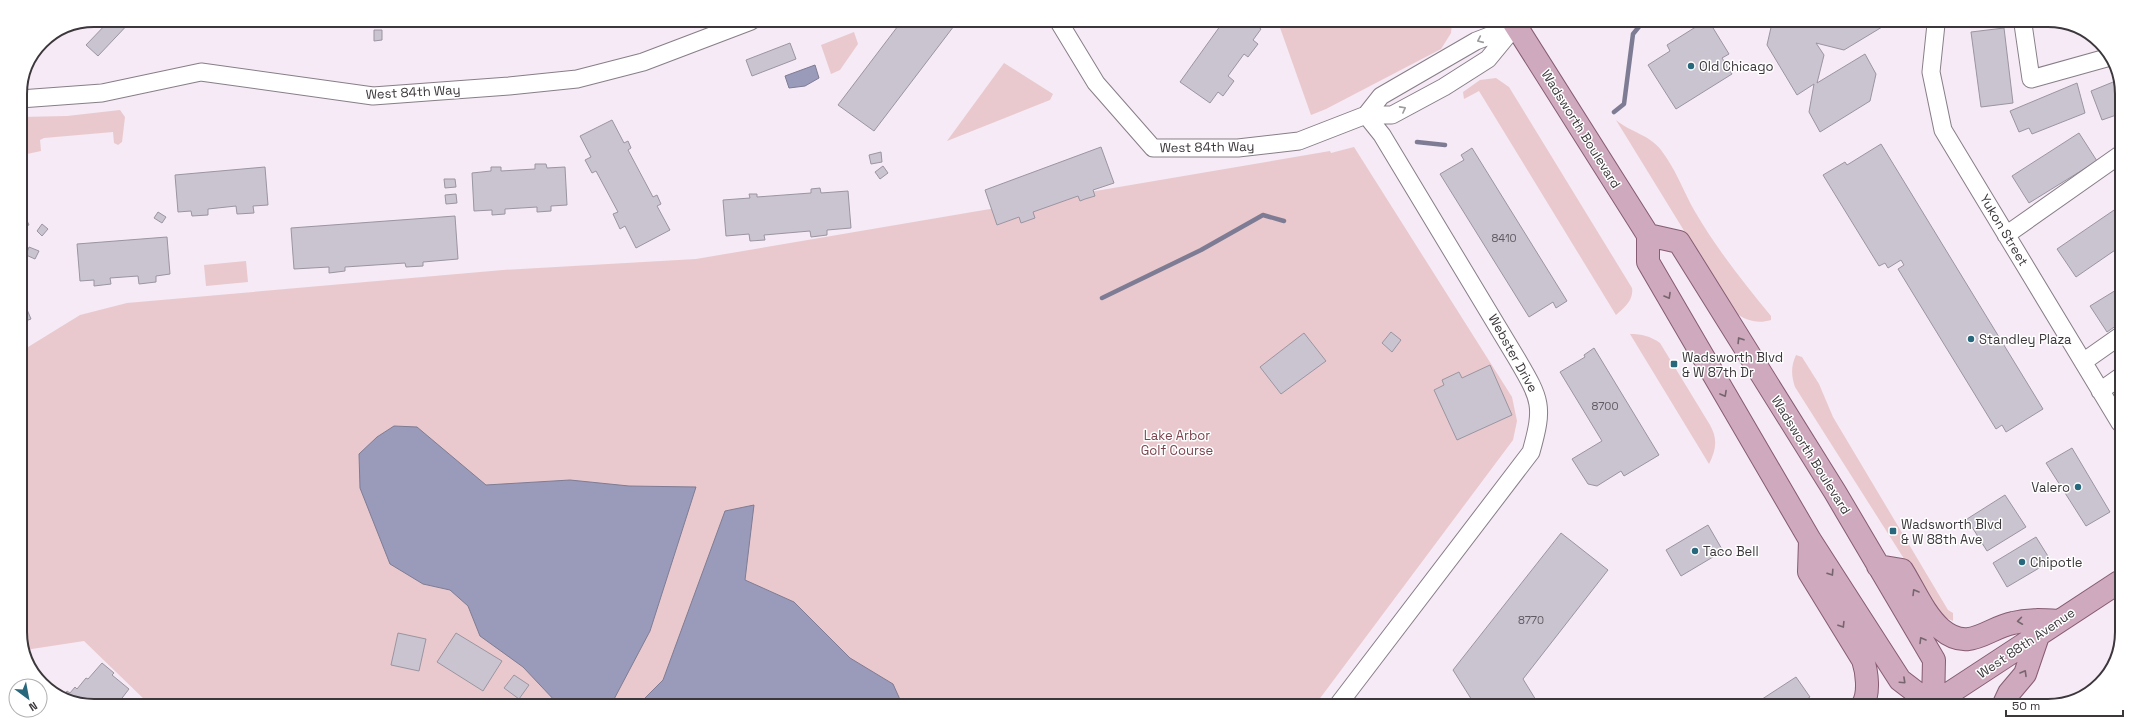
<svg xmlns="http://www.w3.org/2000/svg" width="2142" height="726" viewBox="0 0 2142 726" font-family="'Space Grotesk',sans-serif">
<style>
.green{fill:#e9c9cd}
.water{fill:#9a9aba;stroke:#7e7c94}
.lines{fill:none;stroke-linecap:round;stroke-linejoin:round}
.stream{stroke:#7e7c94;stroke-width:4.5}
.building{fill:#cac4d1;stroke:#9a95a1}
.street-casing{stroke:#877e87;stroke-width:19}
.primary-casing{stroke:#865b73;stroke-width:24}
.street{stroke:#fff;stroke-width:17}
.primary{stroke:#cfa9bd;stroke-width:22}
.oneway{stroke:#9d9b9d}
.oneway2{stroke:#76656f}
.poi-dot{fill:#27687c;stroke:#fff;stroke-width:1.5}
.labels{text-anchor:middle;dominant-baseline:central;stroke-width:3;stroke-linejoin:round;paint-order:stroke}
.number-label{font-size:11px;fill:#5f5a60}
.poi-label{font-size:13px;fill:#3b373b;stroke:#fff;text-anchor:start}
.street-label{font-size:13px;fill:#3b373b;stroke:#fff}
.park-label{font-size:13px;fill:#7a434e;stroke:#fff}
.rim{fill:none;stroke:#3b373b;stroke-width:2}
</style>
<rect width="100%" height="100%" fill="#f5eaf5"/>
<!-- green -->
<path class="green" d="M1278 22 1452 23 1451 33 1441 49 1326 109 1311 115Z
M854 32 858 44 840 70 831 74 821 45Z
M1004 63 1053 94 1050 100 947 141Z
M1496 78 1509 87 1632 288C1634 300 1624 308 1616 315L1479 91 1464 99 1463 92 1480 80Z
M120 110 125 117 122 142 118 145 114 143 113 132 44 138 40 140 41 151 27 154 20 151V117L67 116Z
M1616 120C1630 132 1650 135 1661 150 1675 168 1683 190 1694 210 1716 248 1743 282 1771 316V320C1757 324 1747 321 1734 312Z
M1354 147 1512 397 1517 421 1513 440 1315 705 147 702 84 641 25 650 20 637V352L80 315 127 303 503 270 696 259 1330 151 1331 153Z
M246 261 248 282 206 286 204 265Z
M1630 334C1642 334 1650 336 1660 343L1710 425C1718 439 1716 450 1709 464Z
M1796 355 1802 357 1819 384 1833 417 1948 610 1953 613V621L1946 618 1934 606 1795 387C1791 375 1791 366 1796 355Z"/>
<!-- water -->
<path class="water" d="M815 65 819 78 805 86 789 88 785 76Z
M394 426 417 427 486 485 570 480 629 486 696 487 650 631 612 703H557L523 667 480 636 468 606 450 590 423 584 390 564 360 488 359 454 377 437Z
M754 505 745 580 794 602 850 658 893 684 902 704 640 703 663 680 725 511Z"/>
<g class="lines">
<!-- stream -->
<path class="stream" d="M1614 112 1624 104 1633 34 1642 23
M1417 142 1445 145
M1102 298 1201 250 1263 215 1284 221"/>
</g>
<!-- building -->
<path class="building" d="M110 20H132L98 56 86 45Z
M901 22H957L874 131 838 105Z
M1223 22H1252L1261 29 1253 40 1258 44 1248 57 1244 54 1228 76 1234 81 1223 96 1218 92 1210 103 1180 82Z
M1702 23H1710L1729 54 1722 58 1732 74 1676 109 1648 65 1670 51 1667 45Z
M1772 23 1887 24 1844 50 1816 43 1824 55 1817 83 1865 54 1876 74 1870 101 1820 132 1809 112 1814 84 1797 95 1767 45Z
M2004 28 2013 103 1981 107 1971 32Z
M374 30H382V40L374 41Z
M790 43 796 59 752 76 746 60Z
M2118 80 2122 89V113L2102 120 2091 91Z
M2077 83 2085 113 2032 134 2029 128 2019 132 2010 111Z
M612 120 624 143 628 141 631 148 628 150 653 197 657 195 661 204 657 206 670 230 636 248 625 226 620 229 613 214 618 212 596 171 592 173 585 160 591 157 580 136Z
M2079 133 2097 161 2029 203 2012 176Z
M1881 144 2043 409 2006 432 2002 425 1996 429 1898 269 1904 265 1901 260 1888 268 1885 263 1879 266 1823 175 1845 162 1847 165Z
M1101 147 1114 183 1093 190 1095 196 1085 199 1080 201 1078 196 1033 212 1035 218 1021 223 1019 217 997 225 985 190Z
M1472 148 1567 301 1556 308 1553 302 1529 317 1440 174 1464 160 1461 155Z
M881 152 882 162 871 164 869 155Z
M535 164H546L547 168 565 167 567 205 551 206V211L537 212V207L505 209V214L492 215V210L474 211 472 173 491 171V167H501V171L535 169Z
M883 166 888 173 880 179 875 172Z
M265 167 268 205 253 206 254 213 237 214 236 206 208 209V215L192 216 191 211 178 212 175 175Z
M444 179H455L456 187 445 188Z
M820 188 821 193 848 191 851 228 827 230V235L811 237 810 231 764 235 765 240 750 241 749 234 726 236 723 200 750 198 749 194H757V197L811 193V189Z
M456 194 457 203 446 204 445 195Z
M20 205 29 225 20 229Z
M2120 206 2121 246 2076 277 2057 249Z
M158 212 166 217 162 223 154 218Z
M455 216 458 259 423 262V266L406 267 405 263 345 267V271L329 273V267L294 269 291 228Z
M42 224 48 229 42 236 37 231Z
M167 237 170 274 156 276V282L139 284 138 276 110 278 111 284 94 286V280L80 281 77 244Z
M29 247 39 251 35 259 26 255Z
M2121 287 2120 323 2107 332 2090 306Z
M20 293 31 319 20 323Z
M1391 332 1401 340 1392 352 1382 343Z
M1304 333 1326 361 1281 394 1260 367Z
M1594 348 1659 455 1624 476 1621 471 1597 486 1588 484 1572 459 1602 441 1560 372 1585 357 1584 355Z
M1490 365 1512 415 1457 440 1434 390 1444 385 1442 380 1459 372 1462 378Z
M2072 448 2110 512 2086 526 2046 463Z
M2005 495 2026 527 1987 551 1967 519Z
M1708 525 1723 551 1681 576 1666 550Z
M1561 533 1608 570 1523 679 1539 705H1475L1453 670Z
M2036 537 2051 561 2007 587 1993 563Z
M398 633 426 639 419 671 391 665Z
M456 633 502 661 483 691 437 662Z
M102 663 114 673 112 675 129 689 119 702H71L63 697 67 691 70 693 75 687 77 689 86 678 88 679Z
M514 675 529 685 519 699 504 688Z
M1796 677 1810 697 1797 706 1753 705Z"/>
<g class="lines">
<defs>
<path id="street" d="M1059 22 1096 83 1153 148H1238L1299 141 1366 115H1392L1444 87 1488 59 1516 25
M1936 24 1931 72 1943 130 2120 423
M2023 24 2031 79 2110 57
M20 99 102 93 201 72 373 96 509 86 577 79 643 62 751 21
M1366 115 1381 96 1476 41 1515 26
M2006 235 2121 154
M2083 362 2120 336
M2100 391 2120 377
M1338 705 1531 452C1544 406 1541 400 1517 359L1382 135 1366 115"/>
<path id="primary" d="M1514 23 1648 235V262L1810 540 1900 680 1934 706
M1648 235 1679 242 1835 492 1934 660 1933 704
M1810 540 1809 572 1863 660C1867 672 1870 694 1862 706
M1878 566 1902 570C1914 589 1924 614 1941 629 1969 653 1987 628 2013 623 2028 619 2043 620 2059 621
M1923 706 1933 704 2119 582
M2003 706 2009 693 2025 674 2039 633"/>
</defs>
<!-- street casing -->
<use href="#street" class="street-casing"/>
<!-- primary casing -->
<use href="#primary" class="primary-casing"/>
<!-- street -->
<use href="#street" class="street"/>
<!-- primary -->
<use href="#primary" class="primary"/>
</g>
<!-- one-way arrows -->
<defs><path id="oneway-chevron" d="M-2-3.5L2.5 0L-2 3.5" fill="none" stroke-width="1.6" stroke-linecap="round" stroke-linejoin="round"/></defs>
<g class="oneway">
<use href="#oneway-chevron" transform="translate(1480 40) rotate(156)"/>
<use href="#oneway-chevron" transform="translate(1403 109) rotate(-28)"/>
</g>
<g class="oneway2">
<use href="#oneway-chevron" transform="translate(1668 296) rotate(60)"/>
<use href="#oneway-chevron" transform="translate(1740 340) rotate(-122)"/>
<use href="#oneway-chevron" transform="translate(1724 394) rotate(61)"/>
<use href="#oneway-chevron" transform="translate(1831 573) rotate(57)"/>
<use href="#oneway-chevron" transform="translate(1915 592) rotate(-121)"/>
<use href="#oneway-chevron" transform="translate(2020 621) rotate(172)"/>
<use href="#oneway-chevron" transform="translate(1842 625) rotate(58)"/>
<use href="#oneway-chevron" transform="translate(1922 640) rotate(-121)"/>
<use href="#oneway-chevron" transform="translate(2024 673) rotate(-60)"/>
<use href="#oneway-chevron" transform="translate(1903 681) rotate(43)"/>
</g>
<!-- markers -->
<g class="poi-dot">
<circle cx="1691" cy="66" r="4"/>
<circle cx="1971" cy="339" r="4"/>
<rect x="1670" y="360" width="8" height="8" rx="2"/>
<circle cx="2078" cy="487" r="4"/>
<rect x="1889" y="527" width="8" height="8" rx="2"/>
<circle cx="1695" cy="551" r="4"/>
<circle cx="2022" cy="562" r="4"/>
</g>
<g class="labels">
<!-- number labels -->
<g class="number-label">
<text x="1504" y="238">8410</text>
<text x="1605" y="406">8700</text>
<text x="1531" y="620">8770</text>
</g>
<!-- poi labels -->
<g class="poi-label">
<text x="1699" y="66">Old Chicago</text>
<text x="1979" y="339">Standley Plaza</text>
<text x="1682" y="357">Wadsworth Blvd<tspan x="1682" dy="15">&amp; W 87th Dr</tspan></text>
<text x="2070" y="487" text-anchor="end">Valero</text>
<text x="1901" y="524">Wadsworth Blvd<tspan x="1901" dy="15">&amp; W 88th Ave</tspan></text>
<text x="1703" y="551">Taco Bell</text>
<text x="2030" y="562">Chipotle</text>
</g>
<!-- street labels -->
<g class="street-label">
<text transform="translate(413 92) rotate(-3)">West 84th Way</text>
<text transform="translate(1581 129) rotate(58)">Wadsworth Boulevard</text>
<text transform="translate(1207 147) rotate(-1)">West 84th Way</text>
<text transform="translate(2004 230) rotate(59)">Yukon Street</text>
<text transform="translate(1513 353) rotate(61)">Webster Drive</text>
<text transform="translate(1811 455) rotate(58)">Wadsworth Boulevard</text>
<text transform="translate(2026 643) rotate(-34)">West 88th Avenue</text>
</g>
<!-- park labels -->
<g class="park-label">
<text x="1177" y="435">Lake Arbor<tspan x="1177" dy="15">Golf Course</tspan></text>
</g>
</g>
<!-- crop -->
<path d="M0 0H2142V726H0ZM94 27H2048A67 67 0 0 1 2115 94V632A67 67 0 0 1 2048 699H94A67 67 0 0 1 27 632V94A67 67 0 0 1 94 27Z" fill="#fff" fill-rule="evenodd"/>
<path class="rim" d="M94 27H2048A67 67 0 0 1 2115 94V632A67 67 0 0 1 2048 699H94A67 67 0 0 1 27 632V94A67 67 0 0 1 94 27Z"/>
<!-- north arrow -->
<g transform="translate(28 698) rotate(148)"><circle r="19" fill="#ffffff" stroke="#b1afb1"/>
<path d="M0-3L7 15L0 10L-7 15Z" fill="#27687c"/>
<text y="-6" font-size="11" font-weight="bold" text-anchor="middle" fill="#3b373b">N</text>
</g>
<!-- scale -->
<path d="M2006 710v6h117v-6" fill="none" stroke="#3b373b" stroke-width="2"/>
<text x="2012" y="710" font-size="12" fill="#3b373b" stroke="#ffffff" stroke-width="3" paint-order="stroke">50 m</text>
</svg>
